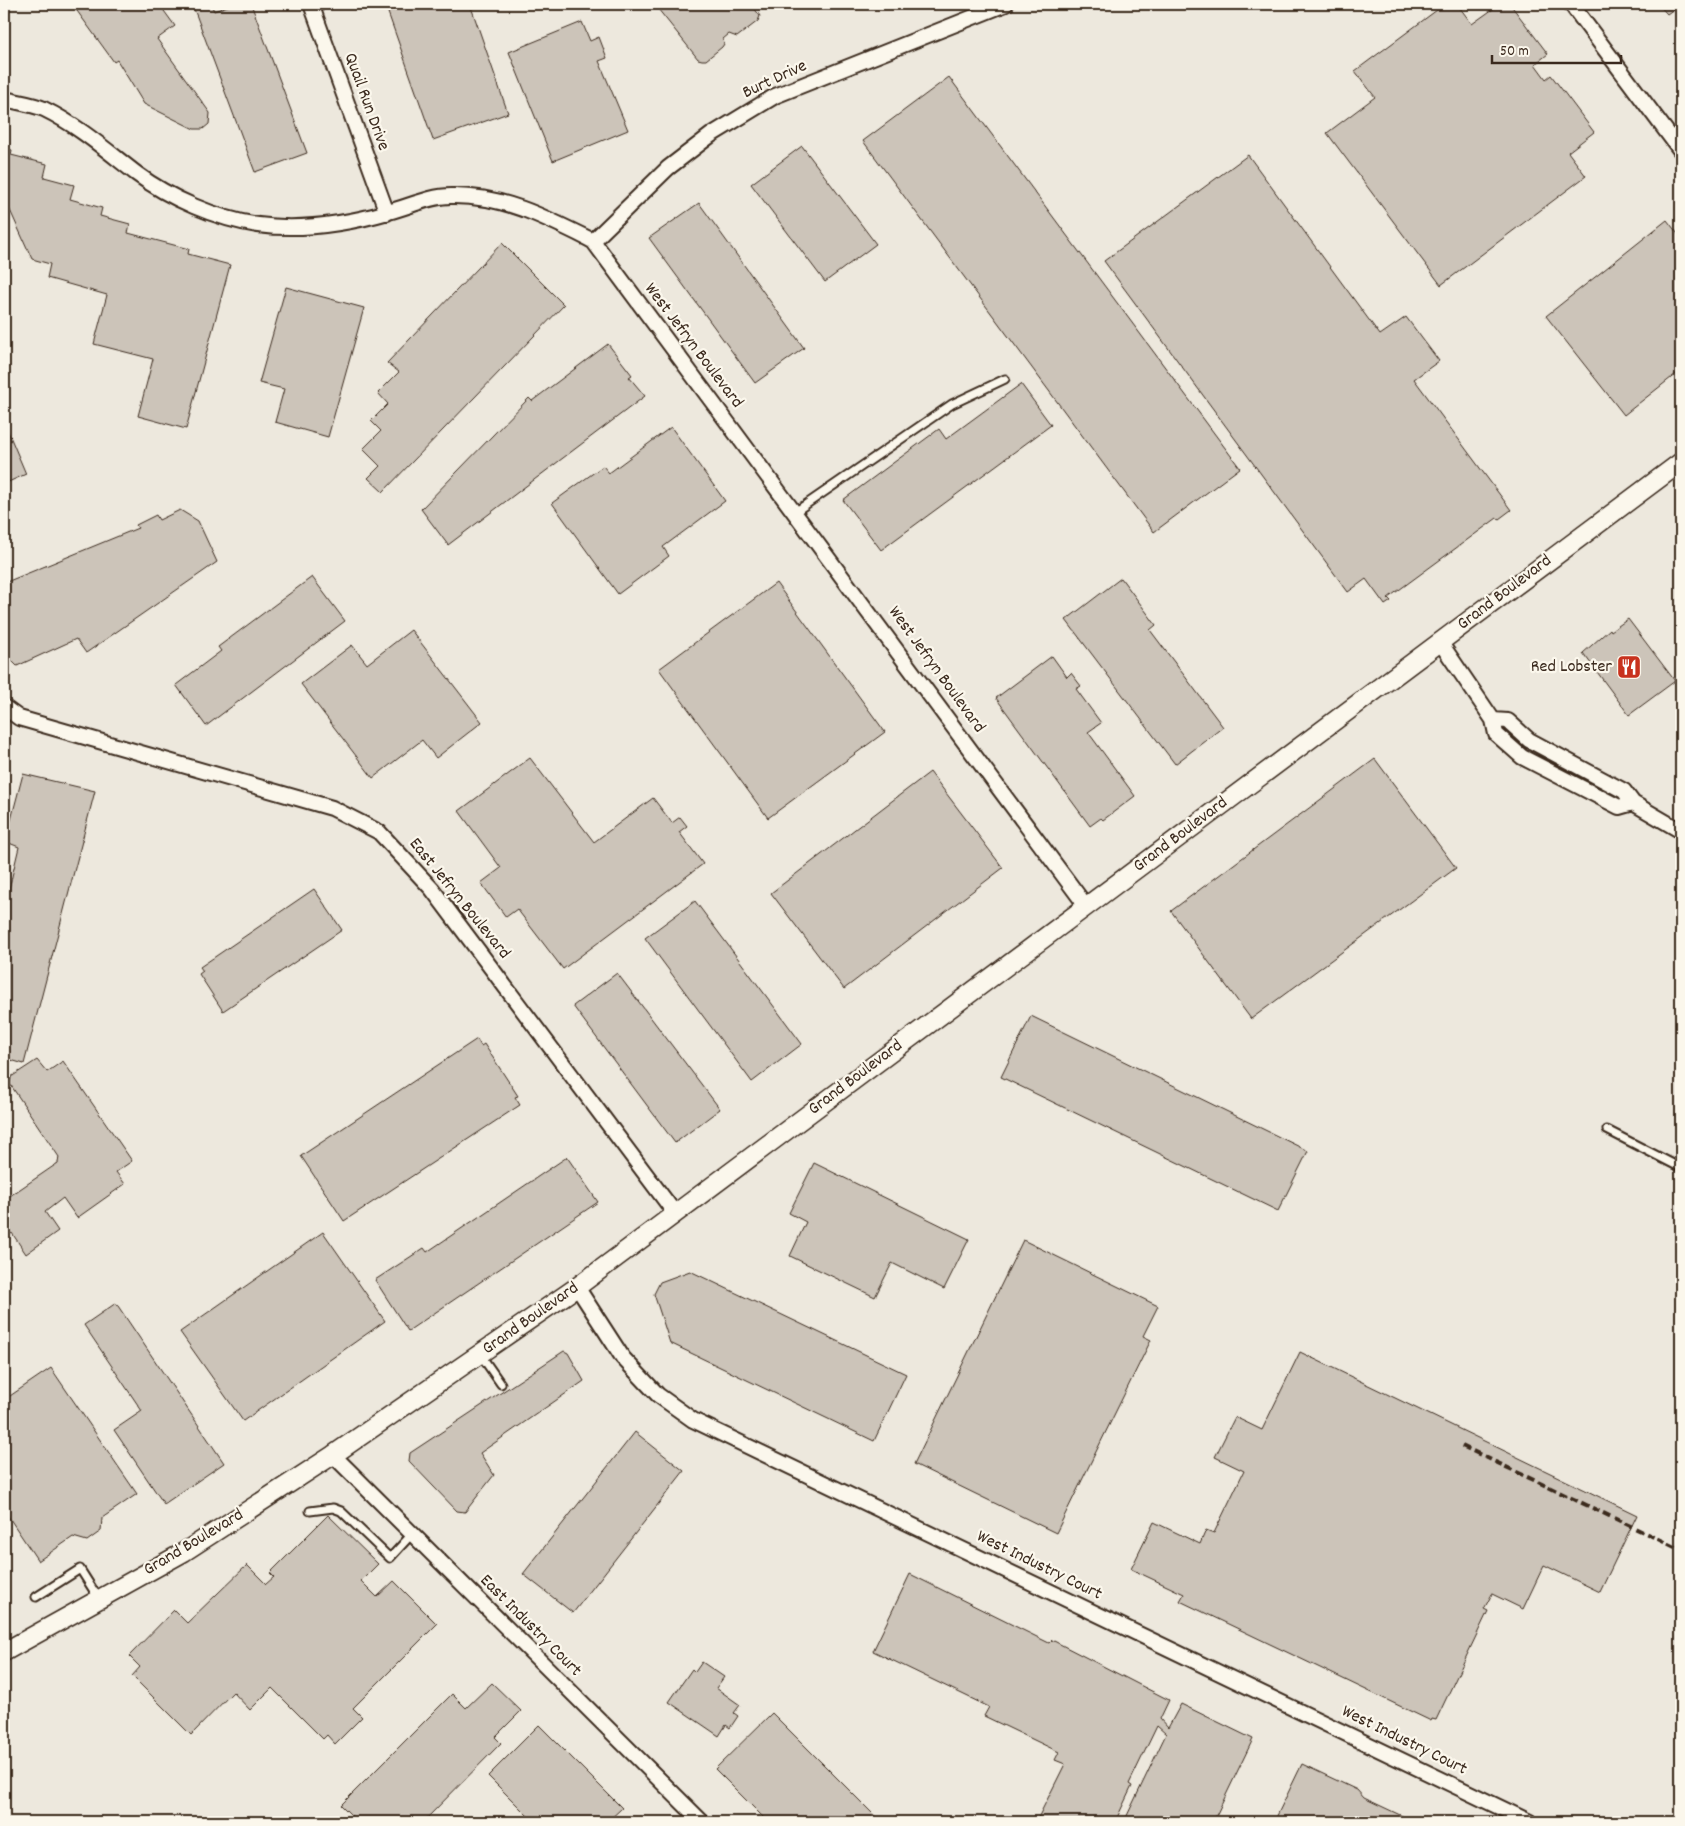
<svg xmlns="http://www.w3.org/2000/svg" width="1685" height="1826" viewBox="0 0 1685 1826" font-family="Dekko,sans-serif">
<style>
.built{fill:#ede8dd}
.building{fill:#ccc4b9;stroke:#3b2a1e}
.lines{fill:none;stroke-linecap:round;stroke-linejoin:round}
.service-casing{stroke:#3b2a1e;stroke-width:11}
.minor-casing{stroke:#3b2a1e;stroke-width:18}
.tertiary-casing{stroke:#3b2a1e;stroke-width:21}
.service{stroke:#fbf7ec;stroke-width:7}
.minor{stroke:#fbf7ec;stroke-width:14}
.tertiary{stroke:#fbf7ec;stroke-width:18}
.rail{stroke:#3b2a1e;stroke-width:4;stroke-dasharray:8 4;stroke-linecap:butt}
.labels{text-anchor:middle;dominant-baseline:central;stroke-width:4.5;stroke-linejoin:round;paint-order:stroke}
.street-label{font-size:18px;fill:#3b2a1e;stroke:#fbf7ec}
.poi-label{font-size:18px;fill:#3b2a1e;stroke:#fbf7ec;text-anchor:end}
</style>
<rect width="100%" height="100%" fill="#fbf7ec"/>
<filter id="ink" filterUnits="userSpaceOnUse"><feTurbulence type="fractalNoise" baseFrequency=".02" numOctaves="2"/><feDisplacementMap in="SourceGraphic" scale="10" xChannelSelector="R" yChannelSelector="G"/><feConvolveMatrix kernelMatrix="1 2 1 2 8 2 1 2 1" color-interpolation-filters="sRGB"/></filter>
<g filter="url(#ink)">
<!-- built -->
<path class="built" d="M4 4H1681V1822H4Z"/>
<!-- building -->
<path class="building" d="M72 4H159L175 26 157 39 210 113 209 124 203 129H194L144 104 117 60 114 62Z
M207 4H211L214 11 233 4H251L307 153 255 172 194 9Z
M385 4H470L508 113 433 140Z
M654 4H751L760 16 758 21 737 37 729 34 723 39 724 44 722 47 706 60H702L698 59Z
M1445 4H1457L1472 24 1500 4H1510L1548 54 1535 64 1546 79 1551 75 1594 132 1568 152 1586 176 1441 285 1327 133 1375 97 1355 71Z
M1658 4H1681L1667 14Z
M582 22 590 41 599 37 607 58 599 61 628 130 553 161 509 52Z
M949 77 1240 468 1154 532 863 141Z
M802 146 876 244 825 282 751 184Z
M4 148 12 150 11 155 47 164 44 177 74 185 70 199 102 208 100 216 130 224 128 233 189 249 188 254 230 265 186 429 138 416 153 359 94 344 107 295 47 278 50 264 32 259 4 197Z
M1248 155 1380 335 1406 317 1439 361 1414 379 1511 510 1499 519 1497 518 1388 598 1391 601 1385 605 1366 579 1348 592 1104 261Z
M699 203 804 348 755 383 649 238Z
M1667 220 1681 238V370L1624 415 1546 316Z
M502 243 564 305 383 492 368 478 380 466 363 449 381 431 371 421 388 404 378 393 399 372 387 363Z
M286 287 364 308 328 437 275 422 284 389 259 383Z
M608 344 632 375 629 377 645 396 448 545 421 509 529 398 532 401Z
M1021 384 1051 425 881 550 843 500 939 429 946 439Z
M4 422 26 474 4 484Z
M671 427 725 501 663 547 669 556 618 594 552 503 603 466 609 473Z
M180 510 198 521 217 562 86 653 76 639 17 666 4 653V583L138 528 136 525 156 515 159 520Z
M312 577 345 621 206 726 176 685 221 651 218 647Z
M1121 578 1156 625 1150 630 1223 727 1175 764 1066 620Z
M776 583 885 732 768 818 659 669Z
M1628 619 1675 681 1629 715 1583 653 1610 629 1611 631Z
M411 630 482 722 436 758 422 740 373 778 301 684 352 645 367 664Z
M1052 656 1067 677 1071 673 1081 686 1076 689 1101 723 1088 732 1135 796 1103 820 1101 818 1090 826 996 698Z
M530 758 594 842 653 798 672 823 680 817 687 826 679 832 703 864 563 969 517 909 506 917 481 883 501 868 459 811Z
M1375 759 1456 868 1251 1019 1171 911Z
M930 772 1003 868 844 989 771 893Z
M23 774 95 791 24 1064 4 1058V910L19 847 9 843 7 835Z
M314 889 342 930 223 1011 199 974 203 971 200 967Z
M695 901 802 1044 752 1082 645 938Z
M617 973 720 1109 675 1143 573 1006Z
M1031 1016 1308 1151 1278 1211 1001 1077Z
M477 1039 481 1046 484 1044 518 1096 515 1097 520 1105 344 1221 301 1156Z
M37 1060 47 1072 63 1061 132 1161 116 1172 125 1184 77 1218 63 1198 45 1212 58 1231 26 1254 12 1233 4 1239V1200L58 1163 59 1157 10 1084 11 1077Z
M567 1157 598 1202 408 1331 375 1280 424 1248 427 1252Z
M814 1163 969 1239 944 1289 892 1263 875 1297 790 1256 806 1222 789 1213Z
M323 1232 385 1321 243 1421 180 1332Z
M1023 1240 1158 1306 1143 1336 1151 1340 1056 1533 914 1464Z
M690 1271 906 1374 874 1441 670 1343 654 1294 660 1282Z
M116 1303 224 1463 164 1504 114 1430 142 1411 84 1325Z
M564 1351 568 1353 584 1381 480 1453 494 1475 465 1512 457 1511 409 1461 410 1453Z
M1300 1352 1637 1515 1600 1592 1544 1565 1523 1609 1492 1594 1484 1609 1488 1611 1436 1720 1432 1719 1431 1721 1180 1601 1184 1594 1131 1569 1154 1522 1200 1544 1206 1530 1214 1533 1244 1471 1215 1457 1235 1417 1262 1430Z
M51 1368 137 1494 102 1518 101 1531 87 1541 73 1537 38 1561 4 1510V1400Z
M635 1432 684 1471 573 1613 523 1574Z
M328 1515 378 1564 361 1581 377 1597 394 1581 437 1624 353 1708 362 1717 335 1744 327 1735 323 1739 272 1688 250 1710 233 1692 191 1735 132 1676 140 1667 129 1656 174 1610 187 1623 247 1565 266 1584 274 1577 270 1573Z
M910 1574 1049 1643 1052 1640 1169 1700 1160 1719 1168 1728 1181 1704 1253 1739 1213 1822H1124L1166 1734 1157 1726 1129 1784 1132 1786 1115 1822H1036L1065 1764 1055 1760 1059 1752 984 1716 989 1707 873 1651Z
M702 1662 724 1677 716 1688 740 1705 734 1713 738 1716 730 1728 726 1725 719 1736 669 1702 692 1669 695 1672Z
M492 1683 521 1711 495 1737 501 1743 423 1822H358L341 1805 452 1694 466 1708Z
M772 1713 881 1822H768L715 1769Z
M539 1725 622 1808 607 1822H522L528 1816 488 1776Z
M1302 1764 1357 1790 1364 1798 1415 1822H1274Z"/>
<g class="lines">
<defs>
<path id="service" d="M795 512 952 404 1005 379
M1607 1130 1681 1168
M480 1354 501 1384
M310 1511 333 1508 341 1511 390 1558 412 1534
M36 1597 80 1569 99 1599"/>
<path id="minor" d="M311 4 387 213
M1571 4 1681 151
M4 99C17 102 32 104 44 109 79 126 107 151 137 174 169 198 217 219 258 225 302 231 346 224 388 212 408 207 430 196 451 196 503 195 547 218 593 241L1086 906
M593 241 668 168 711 135 775 96 1006 4
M1440 642 1493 720 1496 734 1522 757 1619 807 1633 803
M4 707 19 718 332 808 379 832 432 889 674 1212
M1493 720 1508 721 1529 740 1624 791 1633 803 1681 831
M577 1287 623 1358 658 1395 693 1420 1530 1822
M333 1455 702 1822"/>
<path id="tertiary" d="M4 1652 184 1552 224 1526 333 1455 577 1287 1681 462"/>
</defs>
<!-- service casing -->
<use href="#service" class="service-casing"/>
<!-- minor casing -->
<use href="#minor" class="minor-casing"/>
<!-- tertiary casing -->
<use href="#tertiary" class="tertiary-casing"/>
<!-- service -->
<use href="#service" class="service"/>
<!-- minor -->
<use href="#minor" class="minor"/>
<!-- tertiary -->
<use href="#tertiary" class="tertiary"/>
<!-- rail -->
<path class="rail" d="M1462 1446 1681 1550"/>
</g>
</g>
<!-- icons -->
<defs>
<symbol id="restaurant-square" viewBox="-11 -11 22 22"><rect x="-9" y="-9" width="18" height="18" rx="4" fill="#c8321e" stroke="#fbf7ec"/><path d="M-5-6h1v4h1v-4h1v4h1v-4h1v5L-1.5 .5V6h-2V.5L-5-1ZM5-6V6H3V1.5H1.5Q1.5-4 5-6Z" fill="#fff"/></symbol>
</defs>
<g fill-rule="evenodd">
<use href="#restaurant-square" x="1615" y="653" width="28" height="28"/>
</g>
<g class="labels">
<!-- street labels -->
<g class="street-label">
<text transform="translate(775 80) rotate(-25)">Burt Drive</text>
<text transform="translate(366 102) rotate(70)">Quail Run Drive</text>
<text transform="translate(693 346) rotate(53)">West Jefryn Boulevard</text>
<text transform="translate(1505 593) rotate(-37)">Grand Boulevard</text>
<text transform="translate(936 670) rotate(54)">West Jefryn Boulevard</text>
<text transform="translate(1181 835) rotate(-37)">Grand Boulevard</text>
<text transform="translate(459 899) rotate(51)">East Jefryn Boulevard</text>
<text transform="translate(856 1078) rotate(-37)">Grand Boulevard</text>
<text transform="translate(531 1319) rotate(-35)">Grand Boulevard</text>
<text transform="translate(194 1543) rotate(-31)">Grand Boulevard</text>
<text transform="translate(1039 1566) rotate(26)">West Industry Court</text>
<text transform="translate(530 1626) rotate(45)">East Industry Court</text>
<text transform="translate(1404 1741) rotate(26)">West Industry Court</text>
</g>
<!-- poi labels -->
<g class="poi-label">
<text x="1612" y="667">Red Lobster</text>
</g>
</g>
<!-- margin -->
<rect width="1685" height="1826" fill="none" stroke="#fbf7ec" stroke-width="20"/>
<rect x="10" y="10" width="1665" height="1806" fill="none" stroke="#3b2a1e" stroke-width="2" filter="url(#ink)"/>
<!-- scale -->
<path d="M1492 55v8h129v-8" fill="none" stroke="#3b2a1e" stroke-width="2.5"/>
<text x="1500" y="55" font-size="15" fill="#3b2a1e" stroke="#fbf7ec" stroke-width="4" paint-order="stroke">50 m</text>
</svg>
